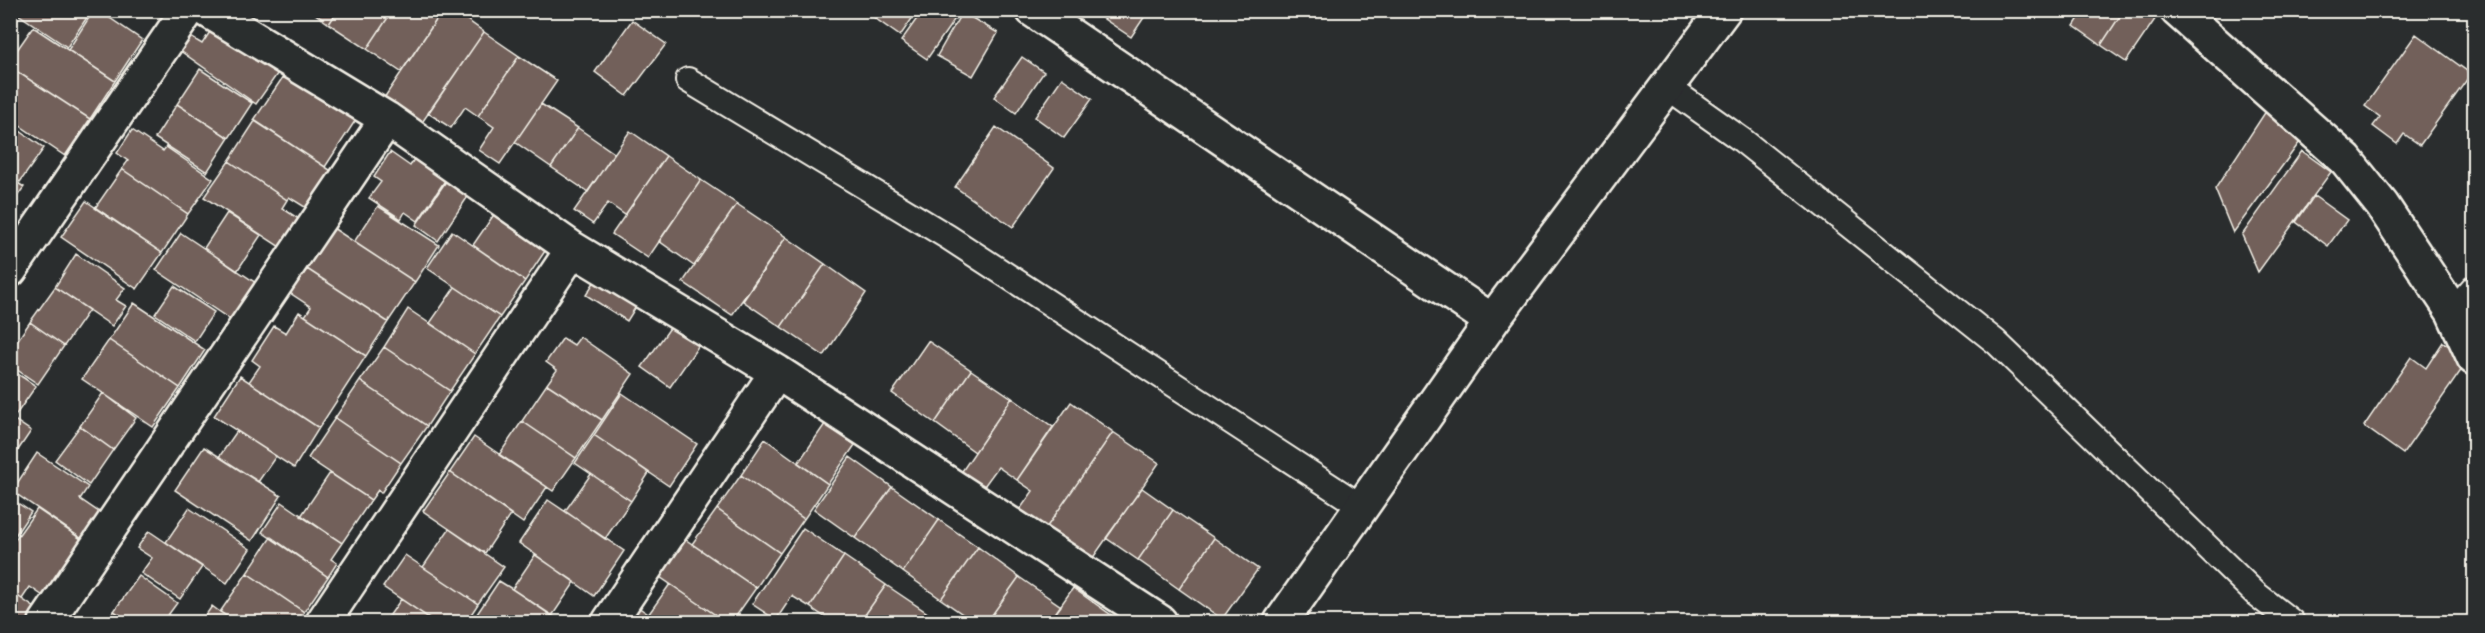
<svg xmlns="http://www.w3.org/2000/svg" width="2485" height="633" viewBox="0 0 2485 633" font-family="Caveat,sans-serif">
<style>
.building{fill:#72605a;stroke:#f4f1e8;stroke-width:1.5}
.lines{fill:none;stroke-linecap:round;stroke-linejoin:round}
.lane-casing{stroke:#f4f1e8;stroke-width:28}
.street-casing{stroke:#f4f1e8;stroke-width:38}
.lane{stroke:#2a2d2e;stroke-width:24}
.street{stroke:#2a2d2e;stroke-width:33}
</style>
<rect width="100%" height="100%" fill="#2a2d2e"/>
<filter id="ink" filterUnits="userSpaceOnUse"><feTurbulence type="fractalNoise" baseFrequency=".0167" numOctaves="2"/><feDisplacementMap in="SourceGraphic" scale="12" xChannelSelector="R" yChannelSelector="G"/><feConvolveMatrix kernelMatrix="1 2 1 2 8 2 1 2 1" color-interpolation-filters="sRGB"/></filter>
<g filter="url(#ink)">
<!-- building -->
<path class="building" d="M12 10H92L67 47Z
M94 10H98L142 40 115 81 68 50Z
M310 10H338L329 24Z
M338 10H393L367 49 329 24Z
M393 10H443L401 72 367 49Z
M443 10H453L484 32 421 124 384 98Z
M871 10H918L900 36 869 14Z
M923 10H961L927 59 901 41Z
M1093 10H1110L1104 19Z
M1110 10H1149L1131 37 1104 19Z
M2084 10H2124L2101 45 2074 26Z
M2124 10H2152L2158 15 2126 62 2101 45Z
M962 12 998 33 973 76 937 56Z
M632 20 666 44 627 96 595 72Z
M215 24 280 70 256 104 179 50 189 36 202 44Z
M33 27 115 81 90 119 10 67V60Z
M484 32 519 56 478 116 465 107 451 128 428 113Z
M2416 34 2471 74 2420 145 2404 134 2397 144 2373 126 2380 117 2365 106Z
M519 56 557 81 500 164 479 150 494 127 478 116Z
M1022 57 1044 72 1016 113 994 97Z
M10 67 90 119 65 156 10 119Z
M200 69 252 103 229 138 177 104Z
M287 71 357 118 325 167 254 120Z
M1062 78 1092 99 1064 138 1035 117Z
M177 104 229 138 207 172 155 138Z
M541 104 578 128 551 167 515 142Z
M2268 108 2305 135 2233 233 2215 189Z
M255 121 333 172 308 209 289 197 287 200 229 161Z
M10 124 44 148 20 182 10 175Z
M996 127 1054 168 1013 227 955 187Z
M578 128 614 153 588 192 551 167Z
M132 130 163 151 166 147 213 179 188 214 122 169 128 161 117 153Z
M630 131 666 156 625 215 608 203 593 224 574 211Z
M2302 151 2331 172 2258 272 2242 235Z
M390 152 410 166 414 159 446 179 418 221 405 212 401 219 369 198 381 182 374 177Z
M666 156 701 180 648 258 612 234Z
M229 161 287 200 282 208 302 221 283 249 204 197Z
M122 169 188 214 162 253 95 208Z
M449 177 471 192 438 241 416 225Z
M10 178 24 187 10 206Z
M701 180 737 204 694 266 659 241Z
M2314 196 2347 220 2328 246 2296 222Z
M86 201 162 253 137 289 61 237Z
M737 204 786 237 732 315 683 282Z
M378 206 439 245 415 282 354 242Z
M227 213 261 235 237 271 204 248Z
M495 213 547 248 525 281 473 245Z
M333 228 415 282 388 322 307 269Z
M452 231 525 281 500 317 427 268Z
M181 233 256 283 231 320 156 270Z
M786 237 825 264 781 327 743 301Z
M76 254 125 288 116 300 126 306 112 326 55 287Z
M825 264 866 293 824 356 781 327Z
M307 269 388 322 366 356 305 316 311 307 290 293Z
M601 271 642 297 627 321 586 295Z
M174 286 214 312 195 341 155 314Z
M55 287 89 310 64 346 30 322Z
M455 287 500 317 475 354 430 323Z
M134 303 205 350 180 388 109 340Z
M408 309 475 354 450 391 384 347Z
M299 312 366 356 319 428 249 382 260 366 252 360 274 326 286 333Z
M30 322 64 346 38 384 10 365V351Z
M672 325 699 345 670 387 642 367Z
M580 337 633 374 602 420 547 384 557 370 546 362 563 338 574 345Z
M109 340 180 388 153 427 82 379Z
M928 341 971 370 935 423 892 393Z
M2443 342 2469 359 2403 454 2364 426 2411 357 2426 368Z
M384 347 450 391 427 426 360 381Z
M10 369 36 386 13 419 10 417Z
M971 370 1012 398 975 452 935 423Z
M240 376 319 428 294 468 214 416Z
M360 381 427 426 401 463 335 418Z
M547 384 602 420 576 458 522 421Z
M103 393 136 418 113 450 80 426Z
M622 393 697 444 669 486 594 435Z
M1012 398 1053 427 1017 480 998 467 982 489 960 474Z
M1071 402 1113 432 1044 531 1018 512 1033 491 1017 480Z
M10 417 31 431 10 462Z
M335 418 401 463 381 493 378 490 371 500 308 458Z
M522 421 576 458 553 491 499 455Z
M825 424 855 445 828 484 798 463Z
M80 426 113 450 89 485 55 460Z
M237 431 276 456 258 482 219 457Z
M1113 432 1159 463 1090 562 1044 531Z
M594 435 649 473 631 501 575 463Z
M474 437 547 487 523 523 450 472Z
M765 439 828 484 804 519 741 475Z
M204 447 281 496 252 541 175 490Z
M37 453 88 487 80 499 112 521 94 547 12 491Z
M850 457 892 487 855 538 814 509Z
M450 472 511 514 485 553 423 511Z
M330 473 371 500 342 543 301 516Z
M591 474 631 501 605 539 565 511Z
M741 475 804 519 780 553 717 509Z
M892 487 939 520 903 572 855 538Z
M1142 488 1173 510 1138 560 1106 538Z
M10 498 31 512 10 543Z
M548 500 624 551 594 596 519 543Z
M282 502 342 543 331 559 337 563 328 577 262 532Z
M189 508 250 549 227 583 166 542Z
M37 509 88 544 49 600 30 587 22 599 10 591V547Z
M717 509 780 553 756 588 692 544Z
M1173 510 1214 538 1179 589 1138 560Z
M939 520 978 547 941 599 903 572Z
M803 528 844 556 810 607 792 596 776 620 752 604Z
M449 529 504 567 478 604 423 567Z
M149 531 202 567 180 599 141 573 152 558 137 548Z
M679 535 756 588 732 622H726L654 573Z
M271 537 328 577 304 612 247 573Z
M1214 538 1258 569 1222 619 1179 589Z
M978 547 1019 577 987 622H974L941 599Z
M405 555 478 604 466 622H435L383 587Z
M535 555 575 582 552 616 512 589Z
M844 556 886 585 860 622H832L810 607Z
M247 573 304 612 297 622H236L220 612Z
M139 576 177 603 163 622H131L114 611Z
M1019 577 1061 606 1049 622H987Z
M499 581 512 589 562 622H477L473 620Z
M670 584 726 622H660L648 615Z
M886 585 926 612 919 622H860Z
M1073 588 1114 617 1110 622H1049Z
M10 591 38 610 30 622H10Z
M401 599 435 622H385Z
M635 605 660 622H624Z
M212 606 220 612 236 622H201Z
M114 611 131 622H106Z
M926 612 941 622H919Z"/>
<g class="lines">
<defs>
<path id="lane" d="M688 80 948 237 1362 507
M1666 86 1742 140 1996 342 2256 594 2292 622
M2453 312 2474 288"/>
<path id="street" d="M207 10 387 119 573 249 777 372 1160 622
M1033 10 1492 321
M2177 10 2346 160 2382 205 2453 312 2474 358
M10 270 188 10
M46 622 387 119
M323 622 573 249
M609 622 777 372
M1281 622 1492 321 1724 10"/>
</defs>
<!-- lane casing -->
<use href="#lane" class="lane-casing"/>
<!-- street casing -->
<use href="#street" class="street-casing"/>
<!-- lane -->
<use href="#lane" class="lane"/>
<!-- street -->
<use href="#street" class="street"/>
</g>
</g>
<!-- margin -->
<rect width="2485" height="633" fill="none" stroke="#2a2d2e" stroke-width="36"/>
<rect x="18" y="18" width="2449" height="597" fill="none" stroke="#f4f1e8" stroke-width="2" filter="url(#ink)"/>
</svg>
